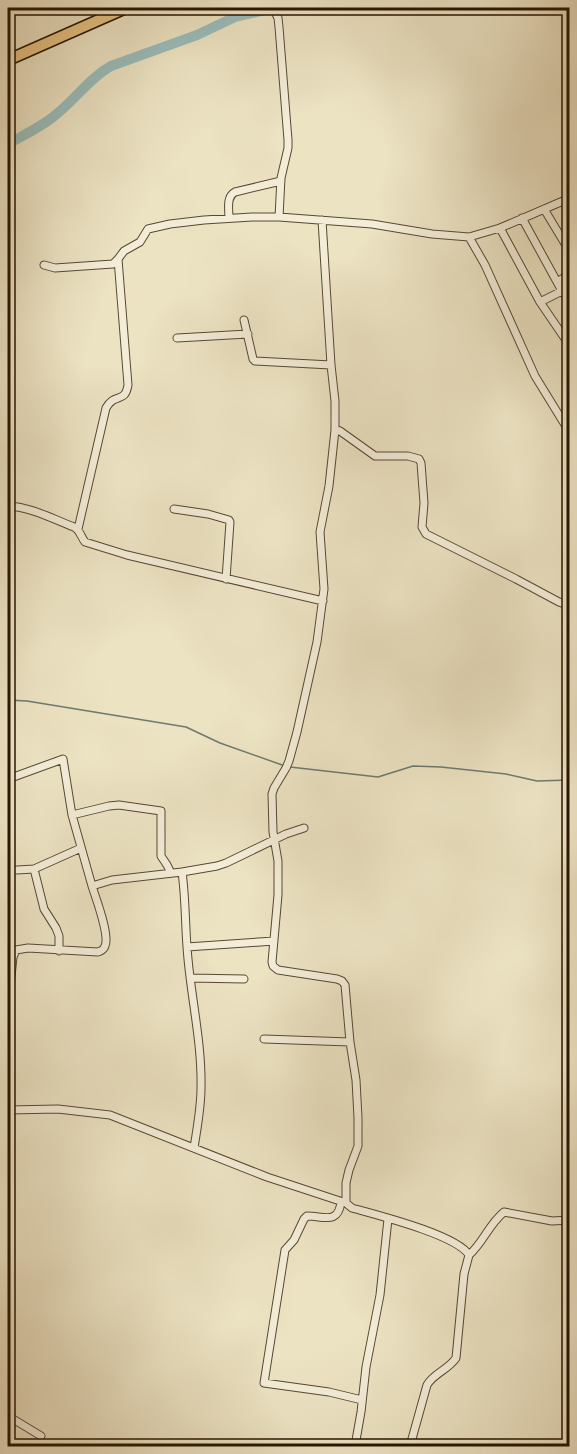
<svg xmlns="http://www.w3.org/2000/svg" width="577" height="1454" viewBox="0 0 577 1454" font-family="Vollkorn,serif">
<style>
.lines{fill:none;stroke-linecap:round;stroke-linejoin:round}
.stream{stroke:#6c7a70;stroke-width:1.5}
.river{stroke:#9abdbb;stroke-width:10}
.minor-casing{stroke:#584831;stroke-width:9}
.highway-casing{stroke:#271500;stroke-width:13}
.minor{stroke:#f3edd8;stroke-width:7}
.highway{stroke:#e6c282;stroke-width:10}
</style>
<rect width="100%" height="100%" fill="#ece3c3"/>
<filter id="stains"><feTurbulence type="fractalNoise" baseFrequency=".00333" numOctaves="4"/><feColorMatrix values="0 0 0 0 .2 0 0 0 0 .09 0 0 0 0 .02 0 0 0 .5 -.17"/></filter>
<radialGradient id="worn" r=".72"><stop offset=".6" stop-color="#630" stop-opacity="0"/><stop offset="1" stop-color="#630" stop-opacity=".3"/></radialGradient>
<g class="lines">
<!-- stream -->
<path class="stream" d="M8 700 27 701 186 727 220 743 285 766
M290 767 378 777 413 766 441 767 506 774 537 781 570 780"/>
<!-- river -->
<path class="river" d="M8 144C25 134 44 126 59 112 77 97 91 77 111 66L197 35 235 17 265 10 284 8"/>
<defs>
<path id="minor" d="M273 8 278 18 279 27 288 140V148L281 178 279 217
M544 209 570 252
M229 218C229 209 226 197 235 192L281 181
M522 218 562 291 570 302
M322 220 331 365 335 401V430L329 486 320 532 324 589 317 642 297 732 289 761 286 768 274 788 272 794 273 832 278 861V895L272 962 273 966 278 970 337 979 342 981 345 985 350 1042 356 1080 358 1118V1146L349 1170 346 1183V1203
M500 228 540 302 570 346
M469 237 485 265 535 376 570 433
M44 265 55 268 113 264 118 259
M557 282 570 274
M540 302 562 291
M244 320 253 359 255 361 331 365
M177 338 248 334
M335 430 340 431 375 456H408L419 459 421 463 424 503 422 527 426 534 516 579 559 602 570 606
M8 506C31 507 53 519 74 527 80 530 81 537 85 542L127 555 323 601
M174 509 208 514 229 520 230 522 226 579
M78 529 106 408C115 392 125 404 128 385L118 259 124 251 140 242 148 229 170 224 204 220 252 217H279L372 224 432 234 469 237 500 228 570 198
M8 779 63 759 72 815 92 886
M72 815 109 806 119 805 161 811V856L167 865 171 873
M34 869 81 848
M17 870 34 869 44 909 56 928 59 936V951
M187 947 274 941
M190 978 244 979
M8 1006 13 957 16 950 28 948 98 952C102 950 103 951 105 946 110 935 96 899 92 886L112 880 182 872
M264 1039 350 1042
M8 1110 58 1109 110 1115 267 1177 346 1203 352 1208C377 1215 457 1235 469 1255L464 1274 456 1358C448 1370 434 1373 427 1385L410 1446
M194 1148C197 1128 201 1108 201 1088 202 1045 192 1002 188 959 185 930 186 901 182 872L217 866 226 863 286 834 304 828
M341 1202C338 1225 324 1216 307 1216L304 1219 294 1240 285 1250 264 1383 329 1392 362 1400
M469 1255C483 1243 489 1224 504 1212L552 1221 570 1220
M8 1416 41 1436
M355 1446 361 1412 366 1367 380 1295 388 1219"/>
<path id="highway" d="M8 60 126 8"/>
</defs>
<!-- minor casing -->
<use href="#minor" class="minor-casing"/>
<!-- highway casing -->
<use href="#highway" class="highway-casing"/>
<!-- minor -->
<use href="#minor" class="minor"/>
<!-- highway -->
<use href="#highway" class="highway"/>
</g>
<!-- margin -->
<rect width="577" height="1454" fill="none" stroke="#ece3c3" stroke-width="30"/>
<rect x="9" y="9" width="559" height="1436" fill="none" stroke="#271500" stroke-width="3"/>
<rect x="15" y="15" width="547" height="1424" fill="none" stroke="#271500" stroke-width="1.5"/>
<rect width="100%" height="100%" filter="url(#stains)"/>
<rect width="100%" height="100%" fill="url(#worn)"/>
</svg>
